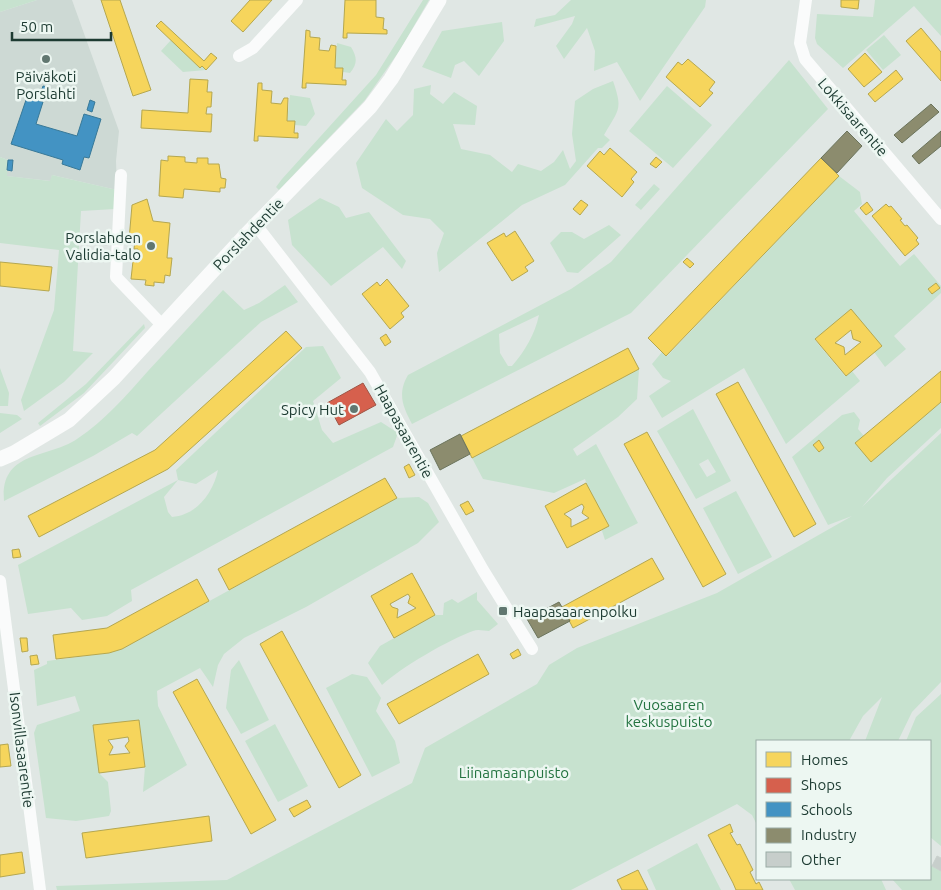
<svg xmlns="http://www.w3.org/2000/svg" width="941" height="890" viewBox="0 0 941 890" font-family="Ubuntu,sans-serif">
<style>
.built{fill:#cdd9d4}
.green{fill:#c7e2cf;fill-rule:evenodd}
.homes{fill:#f6d55c;stroke:#b5a74f;fill-rule:evenodd}
.shops{fill:#d6604d;stroke:#9e5545}
.schools{fill:#4393c3;stroke:#387998}
.industry{fill:#8c8c6e;stroke:#6b745c}
.building{fill:#c7cecb;stroke:#c9d0cd}
.lines{fill:none;stroke-linecap:round;stroke-linejoin:round}
.minor{stroke:#fafbfb;stroke-width:12}
.tertiary{stroke:#fafbfb;stroke-width:15}
.poi-dot{fill:#617770;stroke:#edf7f2;stroke-width:2}
.labels{text-anchor:middle;dominant-baseline:central;stroke-width:5;stroke-linejoin:round;paint-order:stroke}
.poi-label{font-size:15px;fill:#1d3b32;stroke:#edf7f2;text-anchor:end}
.street-label{font-size:15px;fill:#1d3b32;stroke:#edf7f2}
.park-label{font-size:15px;fill:#247441;stroke:#edf7f2}
</style>
<rect width="100%" height="100%" fill="#e0e7e4"/>
<!-- built -->
<path class="built" d="M37 0H72L119 131 116 161 117 190 52 175 51 181 6 176 8 160 0 157V12Z"/>
<!-- green -->
<path class="green" d="M0 0H37L0 12Z
M423 0H429L400 50 365 100 279 190 276 187 282 179 376 75Z
M571 0H706L705 7 640 101 617 62 594 71 595 51 587 28 564 59 556 46 572 24 575 16 534 27 536 19 555 15Z
M875 0H941V36L914 6 843 68 817 44 815 38 817 14 873 17Z
M502 22 504 41 479 76 464 61 455 65 451 78 422 67 442 31Z
M884 35 901 55 883 70 866 50Z
M171 40 200 68 202 66 206 70 183 72 161 51Z
M337 43 351 47C357 57 358 63 350 73L343 72V68H335Z
M789 60 828 109 631 313 412 424C403 407 397 394 408 375L571 289 611 262ZM539 315C535 334 525 351 512 366H508L500 353 499 334Z
M613 81C623 110 619 109 604 135L610 140 602 148H598L565 185 522 205 439 272 437 253 444 233 430 219 403 215 362 188 356 163 386 119 397 131 413 115 414 89 431 85 430 94 443 104 454 92 477 106 475 125 453 124 461 149 490 155 512 172 518 164 541 171 554 162 563 150 570 169 576 161 572 134 575 101 593 89Z
M667 86 712 125 673 168 629 131Z
M290 95 310 98 315 114 306 126 295 125V121H287Z
M0 157 8 160 7 176 50 181 52 175 117 190 115 209 81 211 73 351 93 353 64 382 24 411 21 400 54 310 59 250 0 243Z
M839 176 860 192 862 204 854 211 900 266 914 254 941 286V293L894 336 906 349 885 367 874 352 851 309 815 340 845 376 852 371 860 381 786 444 744 368 662 418 649 396 671 381 663 378 652 364 662 352 667 356Z
M654 184 660 189 641 210 635 205Z
M320 198 339 207 346 218 369 212 406 261 402 269 383 247 331 286 292 245 288 220Z
M609 225 621 235 578 273 567 272 550 243 561 232H572L584 239Z
M285 285 298 302 261 322 137 436 132 433 93 456 4 501C0 450 48 459 77 439 105 420 126 396 148 371 173 344 198 317 223 290L244 310 259 303Z
M144 324 145 328 84 393 40 426 38 423 86 384Z
M323 346 341 378 313 401 322 430 333 443 381 422 398 433 393 447 131 590 132 601 107 616 82 620 71 608 28 614 18 565 178 480 176 470 306 347ZM218 470C213 493 197 515 172 517L168 512 164 497 178 480 196 484Z
M0 368 9 393 8 406H0Z
M639 369 637 399 618 417 573 449 577 456 596 444 638 523 605 540 585 479 554 493 483 479 472 458Z
M941 402V428L887 478 862 507 941 433V682L912 712 898 741H865L882 697 863 716 849 741H757V825L752 815 737 804 571 890H57L56 886 227 880 412 783 425 748 537 684 549 665 577 648 717 593 852 516 828 525 792 457 842 415 854 412 860 420 858 429 864 436 871 461Z
M693 409 731 481 696 499 657 431ZM708 459 716 472 707 477 699 464Z
M0 413 17 415 22 419 0 433Z
M736 491 772 557 738 574 703 508Z
M419 497 428 503 439 522 418 543 306 607 244 638 224 654 218 665 213 687 200 668 157 691 158 706 187 765 143 792 145 767 139 720 93 725 99 773 108 782 111 811 109 816 76 821 46 818 34 733 37 725 80 711 75 696 37 706 34 670 47 664V661L109 653 122 649 397 498Z
M477 592V600L498 624 489 631C484 631 478 629 473 631 450 639 400 668 382 685L368 663 380 646 435 615H443L444 603 452 599 458 603Z
M239 660 269 720 241 734 226 708 231 670Z
M352 674 367 677 381 698 376 711 395 741 400 763 372 777 326 688Z
M941 694V846L930 837V741H906L916 717Z
M275 724 308 786 278 802 245 741Z
M697 843 721 890H656L647 870Z
M930 865 941 871V890H902L892 879H930Z
M789 879H881L886 890H795Z"/>
<!-- homes -->
<path class="homes" d="M101 0H120L151 90 133 96Z
M250 0H272L243 32 231 21Z
M345 0H376V17L384 18 383 29 387 30V34L347 33V38H343Z
M841 0H859L858 9 841 7Z
M161 21 204 61 211 53 217 58 206 70 202 66 200 68 156 26Z
M921 28 941 52V81L906 41Z
M306 30 310 31V37L320 38 319 50 329 51 331 45 336 46 335 68H343L342 80H346V85L306 83V88H302Z
M865 53 882 72 864 87 848 69Z
M688 59 715 82 709 90 713 93 700 107 666 77 678 62 682 65Z
M896 70 903 79 875 102 868 94Z
M190 79 208 80 207 92H212L211 107H207L206 114H212L211 132 141 128 142 110 188 113Z
M258 83H262V90L272 91 271 103 281 104 284 98H288L287 121H295L294 133H298V138L258 136V141H254Z
M610 148 637 172 631 179 634 182 622 197 587 166 600 151 604 155Z
M168 156 185 157V162L197 163V158H208V164H219L221 178 226 179 225 188H220V192L184 189 183 198 159 196 161 160 168 161Z
M656 157 662 162 656 168 650 164Z
M821 158 839 176 666 356 648 338Z
M147 199 153 221 170 223 167 258H172L170 276 165 275 164 283 154 282V286L145 285 146 280 131 279 133 261 137 262 138 249H134L135 241 129 240 132 205Z
M581 200 588 205 580 215 573 209Z
M867 202 873 210 866 215 860 208Z
M886 204 889 207 891 206 902 219 900 220 905 226 907 225 918 238 916 240 919 244 905 256 872 216Z
M515 231 534 261 525 267 528 271 512 281 487 243 504 233 506 237Z
M687 258 694 264 690 268 683 262Z
M0 262 52 267 49 291 0 286Z
M387 279 409 306 401 313 404 317 390 329 362 294 377 282 380 286Z
M936 283 940 288 932 294 928 289Z
M851 309 882 346 846 376 815 339ZM851 330 853 339 861 342 845 355 844 347 835 343Z
M286 331 302 348 168 469 39 537 28 516 155 450Z
M386 334 391 342 385 346 380 338Z
M628 348 639 369 472 458 461 436Z
M941 371V402L871 462 855 443Z
M738 382 816 524 794 537 716 394Z
M647 432 726 574 703 587 624 444Z
M819 440 824 448 819 452 813 445Z
M409 464 415 475 409 478 404 467Z
M385 478 397 498 229 590 218 569Z
M586 483 609 526 567 548 545 506ZM582 504 584 507 582 513 589 518 571 527V519L564 514Z
M468 501 474 511 466 515 460 505Z
M19 549 21 557 13 558 12 550Z
M652 558 664 579 573 628 562 607Z
M412 573 435 615 394 638 371 596ZM408 594 410 597 408 603 416 608 397 618 398 609 392 607 390 604Z
M197 579 209 601 122 649 109 653 56 659 53 635 107 628Z
M282 631 361 775 339 788 260 644Z
M20 638H27L28 651 22 652Z
M518 649 521 655 513 659 510 654Z
M478 654 489 674 399 724 387 704Z
M37 655 39 664 31 665 30 656Z
M197 679 276 820 251 834 173 692Z
M139 720 145 767 99 773 93 725ZM128 737 129 741 125 746 130 753 109 755 113 747 108 740Z
M8 744 11 766 0 767V745Z
M307 800 311 807 294 817 289 809Z
M209 816 212 841 86 858 82 833Z
M730 824 733 832 730 833 737 845 740 844 753 870 750 872 756 884 759 882 763 890H736L733 883 708 835Z
M22 852 25 873 0 877V855Z
M638 870 648 890H622L617 880Z"/>
<!-- shops -->
<path class="shops" d="M363 383 376 405 339 425 327 403Z"/>
<!-- schools -->
<path class="schools" d="M43 86 48 87 45 97 40 95Z
M27 97 43 102 36 124 77 136 84 114 101 119 89 158 84 157 80 170 62 164 63 160 11 144Z
M90 100 95 102 92 112 87 110Z
M8 160H13L12 171 7 170Z"/>
<!-- industry -->
<path class="industry" d="M931 104 939 112 902 143 894 135Z
M847 131 862 146 837 173 821 158Z
M941 131V146L919 164 912 156Z
M460 434 470 454 440 470 430 450Z
M559 602 570 621 538 638 527 619Z"/>
<!-- building -->
<path class="building" d="M102 233 109 234V245H101Z
M937 856 941 858V871L932 866Z"/>
<g class="lines">
<!-- minor -->
<path class="minor" d="M806 0 800 43 805 59 941 219
M239 56 253 48 297 0
M121 175 116 277 162 325
M256 225 370 372 483 570 532 649
M0 581 40 890"/>
<!-- tertiary -->
<path class="tertiary" d="M0 459 14 453 69 420 114 378 243 238 370 107 391 79 439 0"/>
</g>
<!-- markers -->
<g class="poi-dot">
<circle cx="46" cy="59" r="5"/>
<circle cx="151" cy="246" r="5"/>
<circle cx="354" cy="409" r="5"/>
<rect x="498" y="606" width="10" height="10" rx="2.5"/>
</g>
<g class="labels">
<!-- poi labels -->
<g class="poi-label">
<text x="46" y="76" text-anchor="middle">Päiväkoti<tspan x="46" dy="17">Porslahti</tspan></text>
<text x="141" y="237">Porslahden<tspan x="141" dy="17">Validia-talo</tspan></text>
<text x="344" y="409">Spicy Hut</text>
<text x="513" y="611" text-anchor="start">Haapasaarenpolku</text>
</g>
<!-- street labels -->
<g class="street-label">
<text transform="translate(853 117) rotate(49)">Lokkisaarentie</text>
<text transform="translate(248 234) rotate(-46)">Porslahdentie</text>
<text transform="translate(404 431) rotate(61)">Haapasaarentie</text>
<text transform="translate(22 750) rotate(83)">Isonvillasaarentie</text>
</g>
<!-- park labels -->
<g class="park-label">
<text x="669" y="704">Vuosaaren<tspan x="669" dy="17">keskuspuisto</tspan></text>
<text x="514" y="772">Liinamaanpuisto</text>
</g>
</g>
<!-- legend -->
<rect x="756" y="740" width="175" height="140" fill="#edf7f2" stroke="#9aaca5"/>
<rect x="766" y="752" width="25" height="15" fill="#f6d55c" stroke="#9aaca5"/>
<text x="801" y="765" font-size="15" fill="#1d3b32">Homes</text>
<rect x="766" y="778" width="25" height="15" fill="#d6604d" stroke="#9aaca5"/>
<text x="801" y="790" font-size="15" fill="#1d3b32">Shops</text>
<rect x="766" y="802" width="25" height="15" fill="#4393c3" stroke="#9aaca5"/>
<text x="801" y="815" font-size="15" fill="#1d3b32">Schools</text>
<rect x="766" y="828" width="25" height="15" fill="#8c8c6e" stroke="#9aaca5"/>
<text x="801" y="840" font-size="15" fill="#1d3b32">Industry</text>
<rect x="766" y="852" width="25" height="15" fill="#c7cecb" stroke="#9aaca5"/>
<text x="801" y="865" font-size="15" fill="#1d3b32">Other</text>
<!-- scale -->
<path d="M12 32v8h99v-8" fill="none" stroke="#1d3b32" stroke-width="2.5"/>
<text x="20" y="32" font-size="15" fill="#1d3b32" stroke="#edf7f2" stroke-width="4" paint-order="stroke">50 m</text>
</svg>
